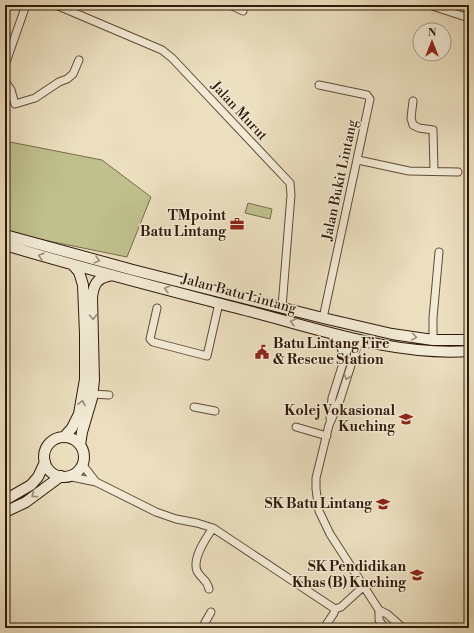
<svg xmlns="http://www.w3.org/2000/svg" width="474" height="633" viewBox="0 0 474 633" font-family="'Libre Bodoni',serif">
<style>
.green{fill:#bfc08d;stroke:#786d4a}
.lines{fill:none;stroke-linecap:round;stroke-linejoin:round}
.street-casing{stroke:#5f4b36;stroke-width:9}
.secondary-casing{stroke:#301a08;stroke-width:12}
.street{stroke:#f2ead5;stroke-width:7}
.secondary{stroke:#f2ead5;stroke-width:10}
.oneway{stroke:#9b8c79}
.labels{text-anchor:middle;dominant-baseline:central;stroke-width:3;stroke-linejoin:round;paint-order:stroke}
.street-label{font-size:14px;fill:#301a08;stroke:#f2ead5}
.poi-label{font-size:14px;font-weight:bold;fill:#301a08;stroke:#f2ead5;text-anchor:end}
</style>
<rect width="100%" height="100%" fill="#ebdfbf"/>
<filter id="stains"><feTurbulence type="fractalNoise" baseFrequency=".005" numOctaves="4"/><feColorMatrix values="0 0 0 0 .2 0 0 0 0 .09 0 0 0 0 .02 0 0 0 .5 -.17"/></filter>
<radialGradient id="worn" r=".72"><stop offset=".6" stop-color="#630" stop-opacity="0"/><stop offset="1" stop-color="#630" stop-opacity=".3"/></radialGradient>
<!-- green -->
<path class="green" d="M5 141 102 160 151 197 127 257 29 237 5 230Z
M248 203 272 209 270 219 245 213Z"/>
<g class="lines">
<defs>
<path id="street" d="M56 5 162 50 172 58 290 183 291 195 282 307
M230 5 243 11
M429 5 469 18
M5 65 26 5
M5 81 11 90 15 104 35 98 59 82 67 79 73 74 79 60
M319 85 367 95 370 99 323 318
M413 101 411 118 413 125 419 128 433 130 434 171
M358 160 409 171 458 172
M157 308 150 339 153 342 207 356 219 303
M359 340 340 400 329 425 316 478V489L319 511 330 534 379 610
M433 340V318L439 252
M92 394 109 395
M194 407 215 411
M330 419 332 398 351 338
M296 427 327 436
M82 464 96 482
M67 476 96 482 156 512 176 519 197 523 213 528 335 609
M209 589C207 579 201 579 197 571 192 558 206 538 213 528
M335 609 341 607 364 586
M379 610 387 614 403 628
M379 610V620L385 628
M202 628 211 612
M324 628 334 613 335 609"/>
<path id="secondary" d="M5 235 133 270 323 318 392 334 433 340H469
M5 245C88 270 172 291 256 313 325 331 397 356 469 351
M332 334C341 341 343 347 345 357
M64 437 72 428 79 414 85 379V334L83 285 79 272 73 265
M44 457a20 20 0 1 1 40 0a20 20 0 1 1-40 0Z
M80 445 82 432 92 398 94 380 92 297C94 283 97 278 112 275
M5 500 31 485 38 477 45 462
M5 512 26 502 61 476"/>
</defs>
<!-- street casing -->
<use href="#street" class="street-casing"/>
<!-- secondary casing -->
<use href="#secondary" class="secondary-casing"/>
<!-- street -->
<use href="#street" class="street"/>
<!-- secondary -->
<use href="#secondary" class="secondary"/>
</g>
<!-- one-way arrows -->
<defs><path id="oneway-chevron" d="M-2-3.5L2.5 0L-2 3.5" fill="none" stroke-width="1.6" stroke-linecap="round" stroke-linejoin="round"/></defs>
<g class="oneway">
<use href="#oneway-chevron" transform="translate(41 256) rotate(-164)"/>
<use href="#oneway-chevron" transform="translate(97 260) rotate(15)"/>
<use href="#oneway-chevron" transform="translate(167 289) rotate(-165)"/>
<use href="#oneway-chevron" transform="translate(93 317) rotate(89)"/>
<use href="#oneway-chevron" transform="translate(293 322) rotate(-165)"/>
<use href="#oneway-chevron" transform="translate(414 337) rotate(9)"/>
<use href="#oneway-chevron" transform="translate(347 377) rotate(107)"/>
<use href="#oneway-chevron" transform="translate(82 403) rotate(-78)"/>
<use href="#oneway-chevron" transform="translate(34 495) rotate(143)"/>
</g>
<!-- icons -->
<defs>
<symbol id="office-bare" viewBox="-9 -9 18 18"><path d="M-6-3h4V-5.5h4V-3h4V5H-6ZM-1-4.5V-3h2v-1.5ZM-6 0V1H6V0Z" fill="#8f2418" stroke="#f2ead5" stroke-width="2.5" paint-order="stroke"/></symbol>
<symbol id="civic-bare" viewBox="-9 -9 18 18"><path d="M-.6-6.5H3V-4.5H.6V-3L4-1V1h2V6H-6V1h2V-1L-.6-3ZM-1.2 2.5V6h2.4V2.5Z" fill="#8f2418" stroke="#f2ead5" stroke-width="2.5" paint-order="stroke"/></symbol>
<symbol id="school-bare" viewBox="-9 -9 18 18"><path d="M0-5L7-2L0 1L-7-2ZM-4 1L0 2.5L4 1V4Q0 6-4 4Z" fill="#8f2418" stroke="#f2ead5" stroke-width="2.5" paint-order="stroke"/></symbol>
</defs>
<g fill-rule="evenodd">
<use href="#office-bare" x="227" y="214" width="20" height="20"/>
<use href="#civic-bare" x="252" y="342" width="20" height="20"/>
<use href="#school-bare" x="396" y="409" width="20" height="20"/>
<use href="#school-bare" x="373" y="494" width="20" height="20"/>
<use href="#school-bare" x="407" y="565" width="20" height="20"/>
</g>
<g class="labels">
<!-- street labels -->
<g class="street-label">
<text transform="translate(239 111) rotate(47)">Jalan Murut</text>
<text transform="translate(340 180) rotate(-78)">Jalan Bukit Lintang</text>
<text transform="translate(239 294) rotate(15)">Jalan Batu Lintang</text>
</g>
<!-- poi labels -->
<g class="poi-label">
<text x="226" y="216">TMpoint<tspan x="226" dy="16">Batu Lintang</tspan></text>
<text x="273" y="344" text-anchor="start">Batu Lintang Fire<tspan x="273" dy="16">&amp; Rescue Station</tspan></text>
<text x="395" y="411">Kolej Vokasional<tspan x="395" dy="16">Kuching</tspan></text>
<text x="372" y="504">SK Batu Lintang</text>
<text x="406" y="567">SK Pendidikan<tspan x="406" dy="16">Khas (B) Kuching</tspan></text>
</g>
</g>
<!-- margin -->
<rect width="474" height="633" fill="none" stroke="#ebdfbf" stroke-width="20"/>
<rect x="6" y="6" width="462" height="621" fill="none" stroke="#301a08" stroke-width="2"/>
<rect x="10" y="10" width="454" height="613" fill="none" stroke="#301a08"/>
<!-- north arrow -->
<g transform="translate(432 42)"><circle r="19" fill="#f2ead5" stroke="#a49783"/>
<path d="M0-3L7 15L0 10L-7 15Z" fill="#8f2418"/>
<text y="-6" font-size="11" font-weight="bold" text-anchor="middle" fill="#301a08">N</text>
</g>
<rect width="100%" height="100%" filter="url(#stains)"/>
<rect width="100%" height="100%" fill="url(#worn)"/>
</svg>
